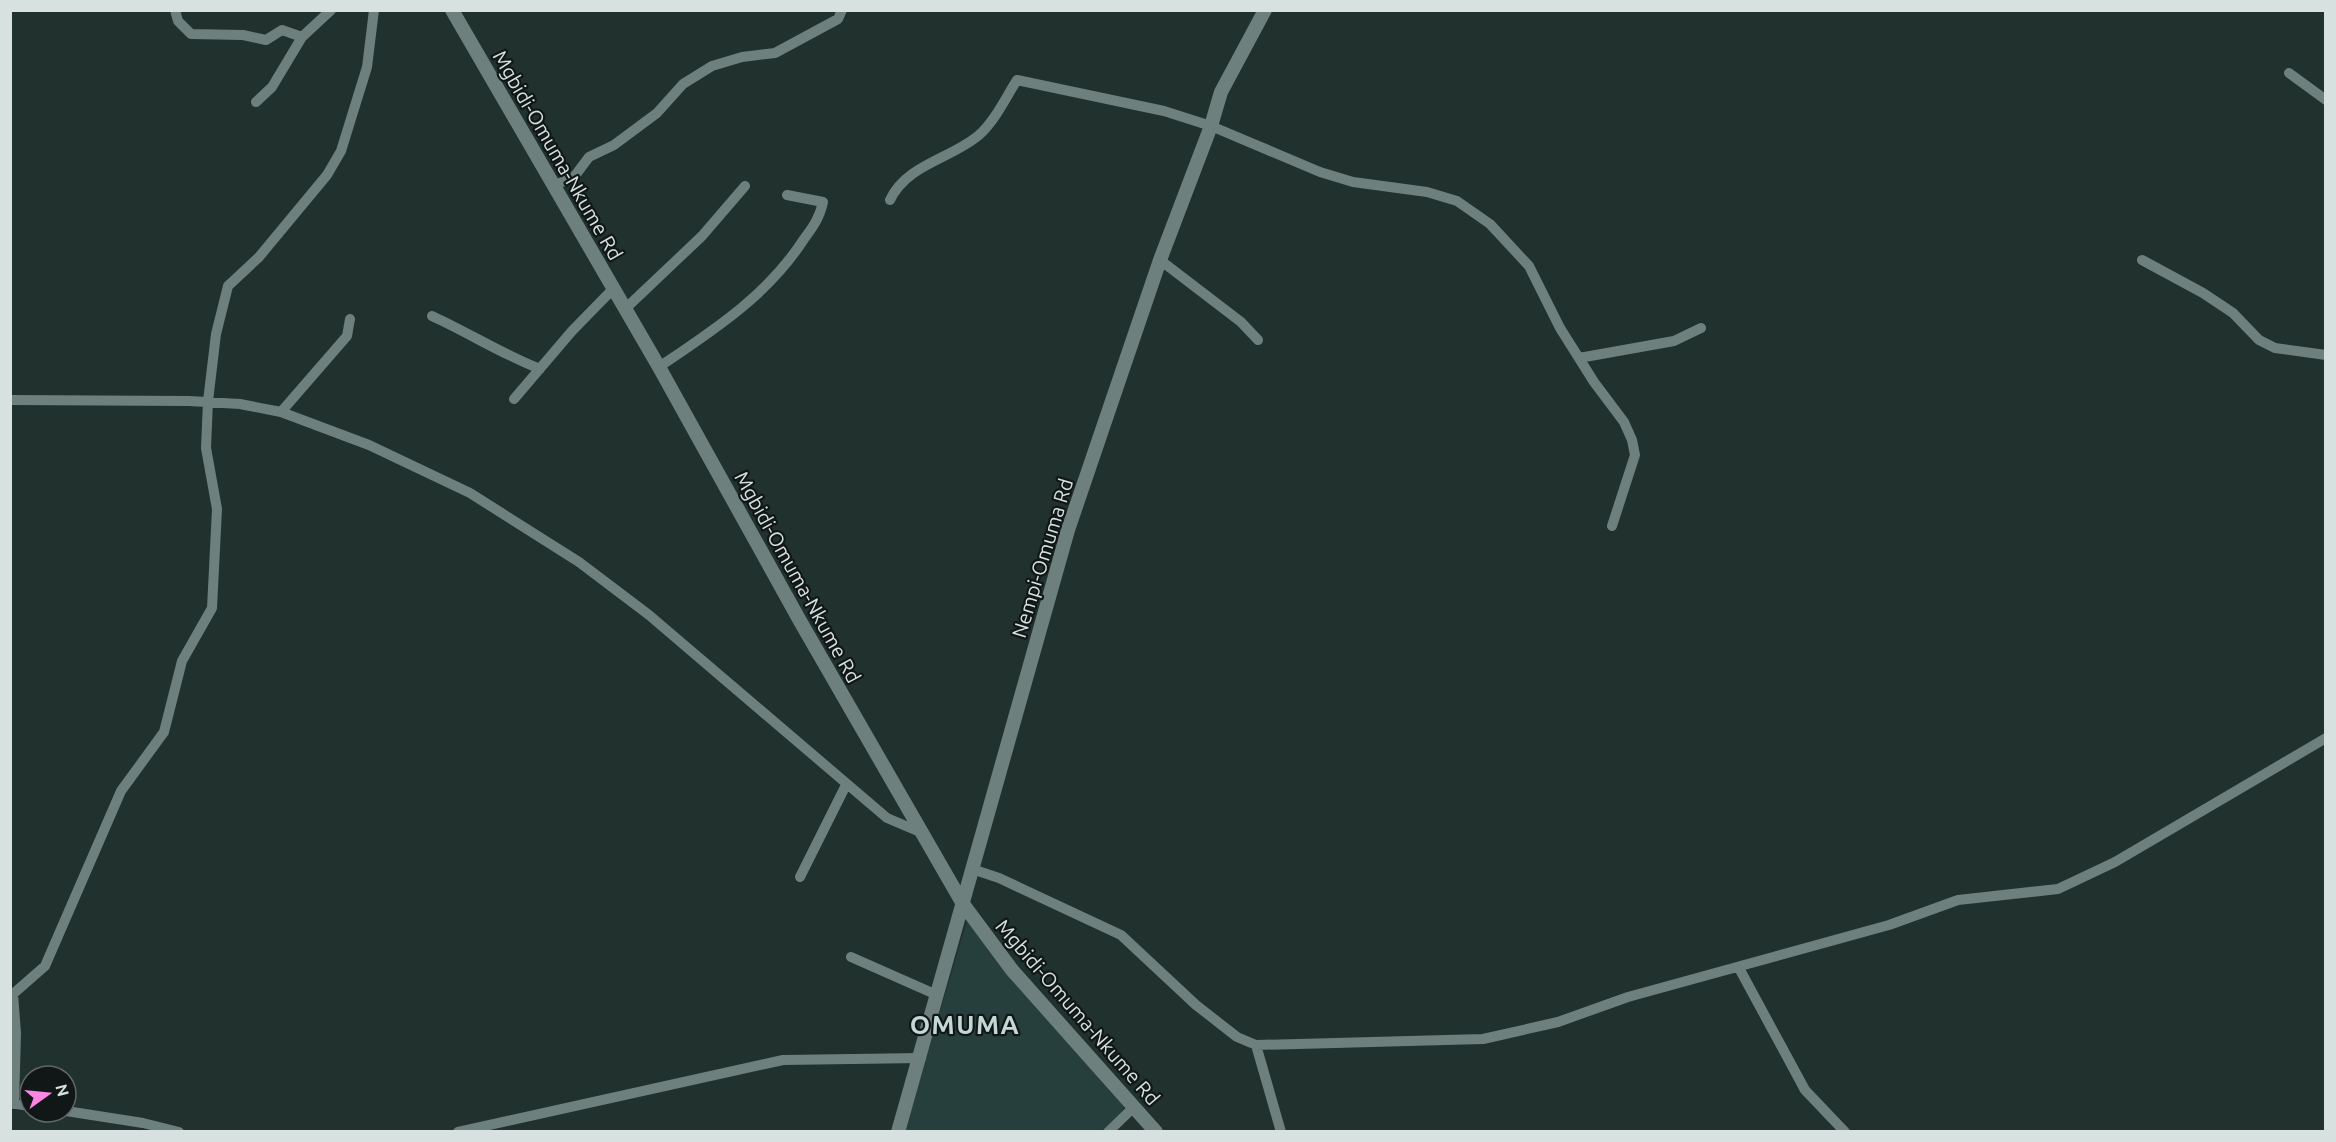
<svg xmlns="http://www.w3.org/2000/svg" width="2336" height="1142" viewBox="0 0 2336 1142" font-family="Ubuntu,sans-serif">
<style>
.built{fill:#263f3c}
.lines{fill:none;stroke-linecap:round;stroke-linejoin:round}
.minor{stroke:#6d807d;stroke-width:10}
.tertiary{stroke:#6d807d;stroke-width:14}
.labels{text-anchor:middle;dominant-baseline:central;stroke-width:4.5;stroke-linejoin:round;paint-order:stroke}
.street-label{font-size:20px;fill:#d7e2e0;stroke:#101716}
.district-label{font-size:26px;font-weight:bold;letter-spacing:1.5px;fill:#c3d7d4;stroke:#101716}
</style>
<rect width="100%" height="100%" fill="#20312e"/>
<!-- built -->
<path class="built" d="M967 921 999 963 1123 1106 1124 1111 1101 1131 904 1132Z"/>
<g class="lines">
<!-- minor -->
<path class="minor" d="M175 10 178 21 191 34 243 35 266 40 282 30 302 37
M2289 73 2326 100
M256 102 272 87 302 37 331 10
M555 185 574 177 589 157 614 145 657 113 683 84 712 66 742 57 775 53 838 19 842 10
M890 200C907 164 951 159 979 135 995 121 1006 97 1017 80L1164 111 1211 126 1320 172 1353 182 1427 192 1457 201 1490 224 1529 266 1560 328 1594 382 1624 422 1632 440 1635 455 1612 526
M1160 260 1241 322 1258 340
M2142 260 2203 293 2233 313 2259 340 2275 348 2326 355
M625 309 702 236 745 186
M432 316C469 333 502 354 540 369
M1579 358 1674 341 1701 328
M659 367C714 330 768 295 804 239 813 227 820 217 823 202L787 195
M514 399 572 331 613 289
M10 400 189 401 240 404 281 412 369 445 470 493 579 562 649 615 887 818 920 832
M281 412 347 336 350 319
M972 869 999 878 1121 935 1196 1005 1237 1037 1256 1045 1483 1039 1558 1022 1628 997 1889 925 1958 900 2058 889 2115 862 2326 738
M800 877 846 785
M851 957 937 995
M1739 968 1805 1090 1845 1132
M1256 1045 1281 1132
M10 1103 30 1106
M14 1104 16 1033 13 994 45 966 121 791 164 732 182 661 212 608 217 509 206 448 208 401 216 334 228 286 259 257 327 175 341 151 367 67 374 10
M66 1111 143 1123 179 1132
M458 1132 783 1060 921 1058
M1108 1132 1134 1107"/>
<!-- tertiary -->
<path class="tertiary" d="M452 10 659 367 800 621 963 904 1012 970 1156 1132
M898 1132 1068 530 1160 260 1211 126 1221 92 1265 10"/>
</g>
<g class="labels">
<!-- street labels -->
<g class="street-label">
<text transform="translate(558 155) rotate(60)">Mgbidi-Omuma-Nkume Rd</text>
<text transform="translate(1042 558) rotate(-73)">Nempi-Omuma Rd</text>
<text transform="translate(798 577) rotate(61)">Mgbidi-Omuma-Nkume Rd</text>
<text transform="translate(1078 1012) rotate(49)">Mgbidi-Omuma-Nkume Rd</text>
</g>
<!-- district labels -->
<g class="district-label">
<text x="965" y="1024">OMUMA</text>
</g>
</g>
<!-- border -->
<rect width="2336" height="1142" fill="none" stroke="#d7e2e0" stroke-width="24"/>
<!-- north arrow -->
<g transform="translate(48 1094) rotate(75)"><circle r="28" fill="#101716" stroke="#606867" stroke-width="1.5"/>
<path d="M0-4.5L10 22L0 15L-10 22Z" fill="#fc86e4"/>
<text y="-9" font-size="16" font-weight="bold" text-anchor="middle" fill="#d7e2e0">N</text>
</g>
</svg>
